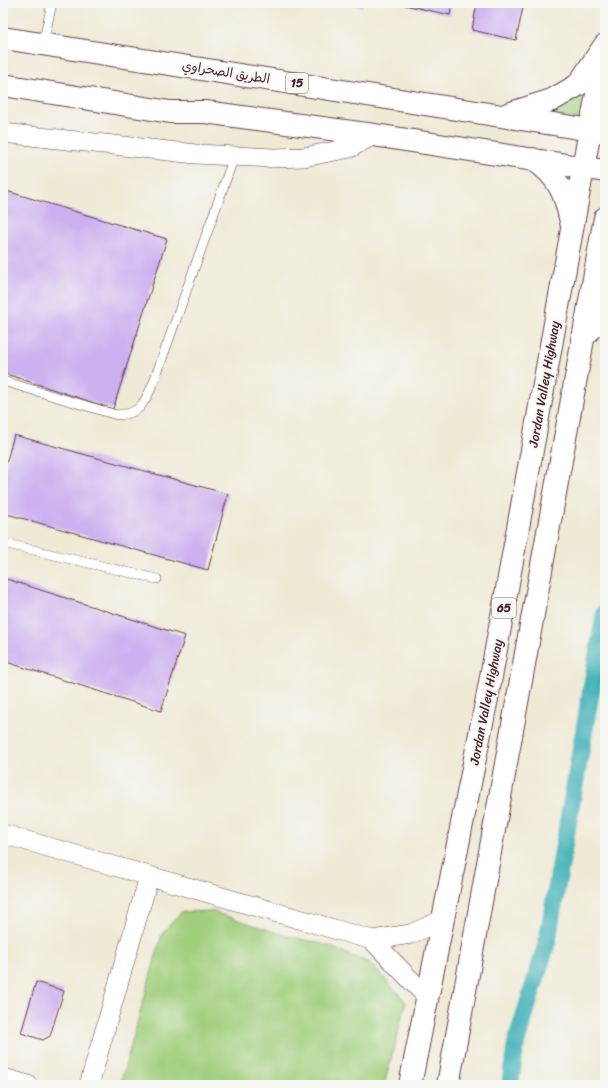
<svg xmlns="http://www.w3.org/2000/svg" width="608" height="1088" viewBox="0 0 608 1088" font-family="Sriracha,'Playpen Sans Arabic',sans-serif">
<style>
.green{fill:#a0cf7d;stroke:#757754}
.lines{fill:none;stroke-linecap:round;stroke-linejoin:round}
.canal{stroke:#40b1b8;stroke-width:18}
.building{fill:#ccb0f0}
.service-casing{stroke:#633d45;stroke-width:10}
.minor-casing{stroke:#633d45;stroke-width:20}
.tertiary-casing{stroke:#633d45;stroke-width:24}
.trunk-casing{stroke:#633d45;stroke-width:24}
.service{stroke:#fff;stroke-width:9}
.minor{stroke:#fff;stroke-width:19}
.tertiary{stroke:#fff;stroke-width:22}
.trunk{stroke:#fff;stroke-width:22}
.labels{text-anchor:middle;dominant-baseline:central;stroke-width:4;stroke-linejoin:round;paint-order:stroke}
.shield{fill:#f6f6f2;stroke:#7e6067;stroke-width:1}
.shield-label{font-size:12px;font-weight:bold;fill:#4a1f2b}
.street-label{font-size:13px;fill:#4a1f2b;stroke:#f6f6f2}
</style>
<rect width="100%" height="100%" fill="#f6f6f2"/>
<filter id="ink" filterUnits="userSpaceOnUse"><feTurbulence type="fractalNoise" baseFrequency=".025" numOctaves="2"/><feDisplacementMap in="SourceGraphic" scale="8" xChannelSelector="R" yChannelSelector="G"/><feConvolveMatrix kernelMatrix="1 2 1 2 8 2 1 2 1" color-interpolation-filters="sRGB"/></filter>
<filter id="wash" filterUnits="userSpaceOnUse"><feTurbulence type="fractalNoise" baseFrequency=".012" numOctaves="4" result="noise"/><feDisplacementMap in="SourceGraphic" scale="16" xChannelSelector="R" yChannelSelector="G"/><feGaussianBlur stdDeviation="0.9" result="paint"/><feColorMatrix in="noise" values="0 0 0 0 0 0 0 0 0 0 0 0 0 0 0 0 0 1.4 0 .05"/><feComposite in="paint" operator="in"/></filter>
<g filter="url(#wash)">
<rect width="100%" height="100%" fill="#efead6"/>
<!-- green -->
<path class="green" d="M593 74 585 121 543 113Z
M211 911 287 936 323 944 370 963 406 1002 384 1085H120L162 934 181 912Z"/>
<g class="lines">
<!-- canal -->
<path class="canal" d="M510 1085 516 1043 547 942 605 612"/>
</g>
<g id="blocks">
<!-- building -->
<path class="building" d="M340 3H363L362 7Z
M396 3H452L450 15Z
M477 3H524L516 40 472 30Z
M3 190 167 239 113 409 3 373Z
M14 435 228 494 208 570 3 513V475Z
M3 578 185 636 161 711 3 661Z
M36 982 64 991 50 1036 43 1040 21 1033Z"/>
</g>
</g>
<g filter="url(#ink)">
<use href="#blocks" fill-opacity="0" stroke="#633d45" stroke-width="1"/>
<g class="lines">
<defs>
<path id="service" d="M43 44 52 3
M3 381 117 415C140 414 144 404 153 384L234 157
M3 543 157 579"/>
<path id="minor" d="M3 133 196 154 273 158 304 157 350 148 374 135
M3 834 372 940 411 934 444 919
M372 940 428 998
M3 1078 28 1085
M89 1085 149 877"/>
<path id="tertiary" d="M590 130 605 54"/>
<path id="trunk" d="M3 38 604 132
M3 85 170 112H205L374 135 605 171
M508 114 552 100 578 85 605 45
M533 159C559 177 565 193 571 222
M582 339 605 312
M410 1085 489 688 590 130
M448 1085C501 796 551 507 605 218"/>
</defs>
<!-- service casing -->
<use href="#service" class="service-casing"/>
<!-- minor casing -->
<use href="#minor" class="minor-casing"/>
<!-- tertiary casing -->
<use href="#tertiary" class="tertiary-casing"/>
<!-- trunk casing -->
<use href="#trunk" class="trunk-casing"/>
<!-- service -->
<use href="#service" class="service"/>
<!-- minor -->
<use href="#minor" class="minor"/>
<!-- tertiary -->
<use href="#tertiary" class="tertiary"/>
<!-- trunk -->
<use href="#trunk" class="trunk"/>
</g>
</g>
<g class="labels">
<!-- shield labels -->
<g class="shield">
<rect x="286" y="73" width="22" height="20" rx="3"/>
<rect x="492" y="598" width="24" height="20" rx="3"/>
</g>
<g class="shield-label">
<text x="297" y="83">15</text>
<text x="504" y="608">65</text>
</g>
<!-- street labels -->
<g class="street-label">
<text transform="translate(226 72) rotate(9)">الطريق الصحراوي</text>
<text transform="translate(544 384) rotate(-80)">Jordan Valley Highway</text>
<text transform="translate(486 702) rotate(-79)">Jordan Valley Highway</text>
</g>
</g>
<!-- margin -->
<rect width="608" height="1088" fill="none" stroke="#f6f6f2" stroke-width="16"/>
</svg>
